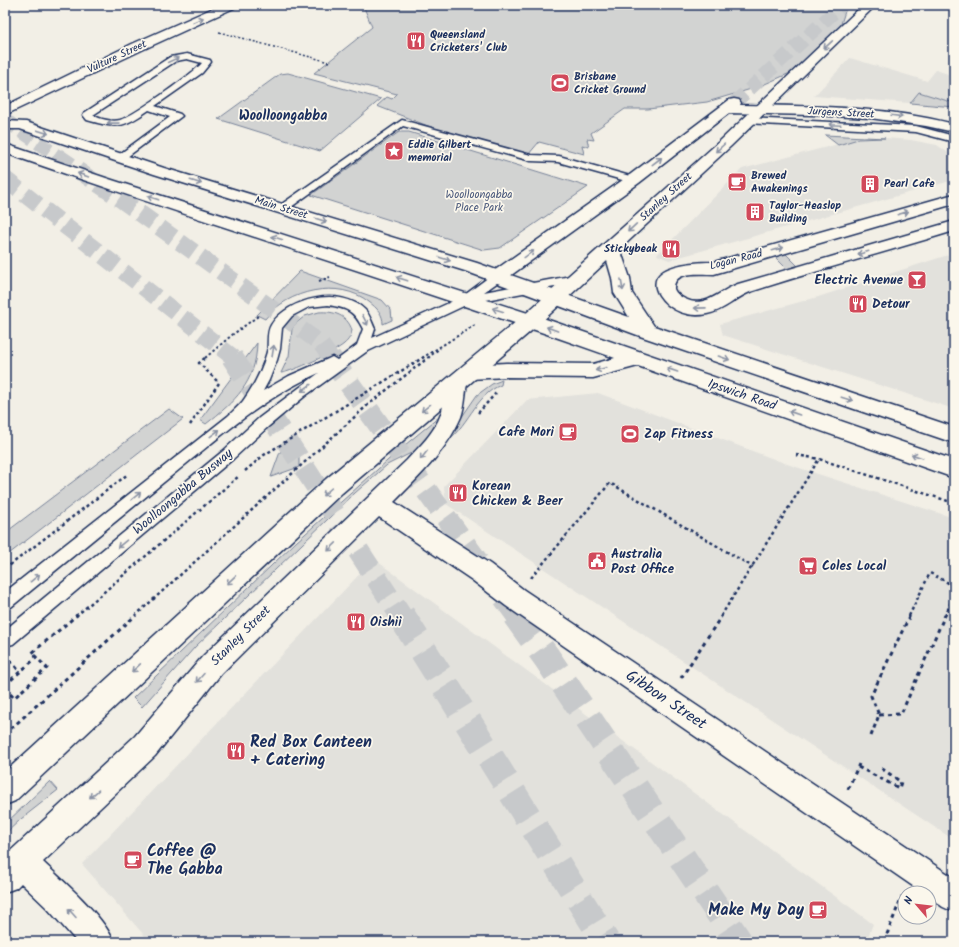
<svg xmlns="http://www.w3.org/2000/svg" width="959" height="947" viewBox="0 0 959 947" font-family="Kalam,sans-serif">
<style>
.built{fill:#e2e1dc}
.green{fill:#d2d3d2;stroke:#768198}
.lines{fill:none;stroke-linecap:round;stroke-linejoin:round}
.street-tunnel{stroke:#c7c9cb;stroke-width:14;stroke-dasharray:14 6;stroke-linecap:butt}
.highway-tunnel-far3{stroke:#c7c9cb;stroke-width:14;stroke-dasharray:14 6;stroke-linecap:butt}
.highway-tunnel-far2{stroke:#c7c9cb;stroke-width:17;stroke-dasharray:17 8;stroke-linecap:butt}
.highway-tunnel-far1{stroke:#c7c9cb;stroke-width:22;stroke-dasharray:22 11;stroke-linecap:butt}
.highway-tunnel{stroke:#c7c9cb;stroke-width:28;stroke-dasharray:28 14;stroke-linecap:butt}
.lane-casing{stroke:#1b2f5e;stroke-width:3}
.street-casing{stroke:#1b2f5e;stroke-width:3}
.primary-casing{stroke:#1b2f5e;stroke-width:3}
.highway-casing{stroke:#1b2f5e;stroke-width:3}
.path-far3{stroke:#1b2f5e;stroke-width:1.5;stroke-dasharray:2 2;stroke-linecap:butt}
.path-far2{stroke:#1b2f5e;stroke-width:2;stroke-dasharray:2.5 2.5;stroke-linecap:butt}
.path-far1{stroke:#1b2f5e;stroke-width:2.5;stroke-dasharray:3 3;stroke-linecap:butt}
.path{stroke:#1b2f5e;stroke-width:3;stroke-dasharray:4 4;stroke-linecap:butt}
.lane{fill:#fbf7ec;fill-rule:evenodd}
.street{fill:#fbf7ec;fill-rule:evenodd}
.primary{fill:#fbf7ec;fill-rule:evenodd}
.highway{fill:#fbf7ec;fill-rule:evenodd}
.oneway{stroke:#8b93a5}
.labels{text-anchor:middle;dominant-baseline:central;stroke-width:3.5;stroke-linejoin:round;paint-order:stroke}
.far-poi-label{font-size:11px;font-weight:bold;fill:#1b2f5e;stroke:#fbf7ec;text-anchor:start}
.far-street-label{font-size:11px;fill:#1b2f5e;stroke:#fbf7ec}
.far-park-label{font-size:11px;fill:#49587b;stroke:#fbf7ec}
.poi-label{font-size:13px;font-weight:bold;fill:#1b2f5e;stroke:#fbf7ec;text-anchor:start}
.street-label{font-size:13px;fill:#1b2f5e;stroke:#fbf7ec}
.far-district-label{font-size:14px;font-weight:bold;fill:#1b2f5e;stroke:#fbf7ec}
.near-street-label{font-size:16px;fill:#1b2f5e;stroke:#fbf7ec}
.near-poi-label{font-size:16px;font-weight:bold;fill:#1b2f5e;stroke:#fbf7ec;text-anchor:start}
</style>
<rect width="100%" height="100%" fill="#f2efe6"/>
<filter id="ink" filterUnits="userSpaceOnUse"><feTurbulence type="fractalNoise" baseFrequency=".025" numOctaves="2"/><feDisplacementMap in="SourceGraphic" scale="8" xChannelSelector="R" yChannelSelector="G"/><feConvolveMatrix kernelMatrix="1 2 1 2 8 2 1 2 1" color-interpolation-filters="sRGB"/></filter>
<g filter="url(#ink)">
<!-- built -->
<path class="built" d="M850 58 927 81 936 70 954 76V103L919 92 910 103 814 96Z
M885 138 911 140 937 145 954 157V180L669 260 657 255 742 169 858 139Z
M954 253V409L723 335 720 324 818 297Z
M598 393 787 464 954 518V840L446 504 444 486 527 400Z
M374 559 873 924 866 942H150L82 864Z"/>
<!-- green -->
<path class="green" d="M363 5H847L840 27 797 70 758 87 707 102 648 109H625L591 133 594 140 587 139 589 147 582 145 584 154 539 142 528 155 451 135 377 106 387 97 392 99 397 94 314 73 372 27Z
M288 73 381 99 320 151 218 119 280 74Z
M919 92 954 103V107L910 103Z
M399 132H409L588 187 500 248 484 250 311 195Z
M825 135 885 138 858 139 838 145Z
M784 252 798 266 787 269 774 256Z
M300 271 382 300 391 310 392 320 383 324C383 314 377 308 369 302 339 278 287 290 265 319L257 315Z
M319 312C334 311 347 315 352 330 351 336 349 340 344 344 335 352 292 372 281 373L289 356 292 329 295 324 305 316Z
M257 343C256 383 235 401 206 424L200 420Z
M502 380 501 385C475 395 467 429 444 443L477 395 492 384Z
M169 409 183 419 5 557V533Z
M439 417 442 418 418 452 409 454 387 465 355 493 195 647 142 707 133 698 296 542 405 445Z
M299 442V467L271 477 280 452Z
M50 781 58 790 21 819 5 834V824Z"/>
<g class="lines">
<!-- street-tunnel -->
<path class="street-tunnel" d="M734 103 842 5"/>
<!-- highway-tunnel-far3 -->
<path class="highway-tunnel-far3" d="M5 120 59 157"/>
<!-- highway-tunnel-far2 -->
<path class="highway-tunnel-far2" d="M57 156 123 201 320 343 331 358
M5 179 234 358"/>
<!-- highway-tunnel-far1 -->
<path class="highway-tunnel-far1" d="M232 357 401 616
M330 357 517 616"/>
<!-- highway-tunnel -->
<path class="highway-tunnel" d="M401 615 606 942
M516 615 547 658 739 942"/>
<defs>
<path id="lane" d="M187 54 210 60 211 62 202 73 155 106 180 114 182 116 123 160H117L115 158 117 156 170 117 149 110C123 128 117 129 87 120L83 115 84 113 170 57ZM187 59 202 63C193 74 133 116 120 120 112 122 99 119 93 115L176 61Z
M748 118 916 126 954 136V142L916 132 745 123 743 121 745 119Z
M402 120 531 155 559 156 637 178 638 180 633 183 558 162 531 161 403 126 287 210H279L278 208 279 206Z
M497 273 501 274 503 277 501 280 484 292 576 275 580 276 582 279 580 282 576 283 470 303 366 352 305 396 269 426 233 459 13 644 5 646V630L223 451 259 418 319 373C263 398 217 439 170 477 117 520 64 564 11 607L5 609V592L228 416C233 411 239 406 243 401 254 386 262 370 267 352 269 343 266 333 271 325 288 298 341 286 365 310 370 315 372 323 375 329L372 338 462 297 493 274ZM328 305C348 308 354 311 363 329L357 345 337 360 332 357 328 359 289 376 263 391 269 380 277 360 280 349 282 328 292 316 309 307Z"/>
<path id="street" d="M734 99 739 100 741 103 740 105C812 106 883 106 954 124V132L926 126 870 118 813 115 729 113 639 183 503 281 497 283 491 281 488 277 491 273 627 177 729 100Z
M954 194V204L714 274C701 274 673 270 674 289 676 294 681 297 685 299 706 309 720 290 738 284L954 221V231C886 252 817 270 750 292 735 298 724 311 707 314 690 318 669 311 659 295 641 264 697 262 714 262Z
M457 376 464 378 467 383C465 394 465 406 461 417 447 450 419 477 394 502L490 564 524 590 954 878V912L943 907 929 897V893H923L506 606 472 580 379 517 221 674 155 756 43 862C64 882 103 915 114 942H77L48 909 21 883 16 888 5 892V856L135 736 203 656 407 460C419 447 435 432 441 414 445 402 444 389 450 378Z"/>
<path id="primary" d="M220 5H236L234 8 142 50 5 115V106L132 44Z
M863 5H876L731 146 537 326 342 493 15 801 5 805V772L326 479 523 316 721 140Z"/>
<path id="highway" d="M5 121 26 122 164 168 477 263 629 317 614 293 612 278 603 247 606 243 612 242 618 243 630 278 632 293 654 326 954 427V443L640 336 465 271 154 174 20 129H5Z
M5 144 109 179 537 316 954 460V478L638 366 593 378 506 377 470 379 463 377 460 372 463 367 470 365 506 363 593 364 615 358C413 286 208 224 5 153Z"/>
</defs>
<!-- lane casing -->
<use href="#lane" class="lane-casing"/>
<!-- street casing -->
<use href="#street" class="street-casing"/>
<!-- primary casing -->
<use href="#primary" class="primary-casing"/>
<!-- highway casing -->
<use href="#highway" class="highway-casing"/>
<!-- path-far3 -->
<path class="path-far3" d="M219 32 329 62"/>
<!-- path-far2 -->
<path class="path-far2" d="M319 281 330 277
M205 358 232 335 258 316
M422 358 475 325
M428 358 440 348"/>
<!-- path-far1 -->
<path class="path-far1" d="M478 413 496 393
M190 425 219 383 199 363 206 357
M796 455 819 459 954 503
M245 471 264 455 424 357
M5 569 128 474
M531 578 610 483 753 567
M76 616 239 476
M135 616 370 403 429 357
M721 616 819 459
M909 616 930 573 954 586
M945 616 954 595"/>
<!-- path -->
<path class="path" d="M10 660 20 672
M681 678 722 615
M5 685 36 658
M5 688 14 698 47 668 32 653 77 615
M879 715 901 714 945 615
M5 734 136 615
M871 736 879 715 871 696 910 615
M858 767 899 788 901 782 881 768
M848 789 859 764
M884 942 902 896"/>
<!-- lane -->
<use href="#lane" class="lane"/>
<!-- street -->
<use href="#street" class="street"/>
<!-- primary -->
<use href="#primary" class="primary"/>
<!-- highway -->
<use href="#highway" class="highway"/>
</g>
<!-- one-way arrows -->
<defs><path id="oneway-shaft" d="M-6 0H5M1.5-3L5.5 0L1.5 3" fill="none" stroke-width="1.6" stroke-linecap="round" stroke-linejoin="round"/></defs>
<g class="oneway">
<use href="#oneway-shaft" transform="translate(198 20) rotate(-24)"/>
<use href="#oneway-shaft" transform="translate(828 45) rotate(137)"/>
<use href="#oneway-shaft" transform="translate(173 60) rotate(-25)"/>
<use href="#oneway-shaft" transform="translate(897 116) rotate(7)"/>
<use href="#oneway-shaft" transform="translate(113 123) rotate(-179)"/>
<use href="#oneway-shaft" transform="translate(835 125) rotate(-177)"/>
<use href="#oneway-shaft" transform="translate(43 132) rotate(18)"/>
<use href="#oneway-shaft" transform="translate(720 148) rotate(138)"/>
<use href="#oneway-shaft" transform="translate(657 161) rotate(-37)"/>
<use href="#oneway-shaft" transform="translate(83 175) rotate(-161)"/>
<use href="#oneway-shaft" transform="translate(196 182) rotate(17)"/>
<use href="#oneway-shaft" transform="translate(153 198) rotate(-162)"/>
<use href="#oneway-shaft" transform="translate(903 213) rotate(-16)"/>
<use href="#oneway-shaft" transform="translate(321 220) rotate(18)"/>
<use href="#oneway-shaft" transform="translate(632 228) rotate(137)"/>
<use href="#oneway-shaft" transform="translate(277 238) rotate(-162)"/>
<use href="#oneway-shaft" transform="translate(778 249) rotate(-16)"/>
<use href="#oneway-shaft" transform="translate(863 253) rotate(163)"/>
<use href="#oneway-shaft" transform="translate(529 254) rotate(-36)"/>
<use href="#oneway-shaft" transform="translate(445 259) rotate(18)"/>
<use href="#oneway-shaft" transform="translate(402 279) rotate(-162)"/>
<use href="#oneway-shaft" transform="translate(622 285) rotate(80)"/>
<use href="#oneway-shaft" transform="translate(700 308) rotate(179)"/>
<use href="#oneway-shaft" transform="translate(498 310) rotate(-162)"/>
<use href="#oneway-shaft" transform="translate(365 320) rotate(63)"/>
<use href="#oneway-shaft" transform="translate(552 329) rotate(-160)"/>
<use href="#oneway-shaft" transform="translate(273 351) rotate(-81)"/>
<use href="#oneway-shaft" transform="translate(724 358) rotate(19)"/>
<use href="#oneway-shaft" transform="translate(601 369) rotate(165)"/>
<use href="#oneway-shaft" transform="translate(672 370) rotate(-161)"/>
<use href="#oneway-shaft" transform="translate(306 388) rotate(144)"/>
<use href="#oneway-shaft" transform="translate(847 399) rotate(18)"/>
<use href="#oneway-shaft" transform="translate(426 408) rotate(140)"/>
<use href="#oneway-shaft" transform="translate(794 413) rotate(-161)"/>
<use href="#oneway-shaft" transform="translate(215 433) rotate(-37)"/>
<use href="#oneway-shaft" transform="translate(424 455) rotate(128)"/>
<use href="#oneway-shaft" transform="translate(917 456) rotate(-161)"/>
<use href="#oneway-shaft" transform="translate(327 492) rotate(138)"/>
<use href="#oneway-shaft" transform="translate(136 496) rotate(-39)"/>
<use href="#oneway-shaft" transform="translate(122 544) rotate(140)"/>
<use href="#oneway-shaft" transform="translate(332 547) rotate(136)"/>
<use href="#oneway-shaft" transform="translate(35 578) rotate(-39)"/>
<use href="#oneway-shaft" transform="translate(231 580) rotate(137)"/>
<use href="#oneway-shaft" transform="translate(136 668) rotate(137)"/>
<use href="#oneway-shaft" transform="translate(200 678) rotate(132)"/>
<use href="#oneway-shaft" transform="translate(94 794) rotate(139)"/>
<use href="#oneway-shaft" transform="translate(72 913) rotate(-132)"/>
</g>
</g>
<!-- icons -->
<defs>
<symbol id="restaurant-square" viewBox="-11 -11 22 22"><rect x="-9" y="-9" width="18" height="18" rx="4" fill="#d1495b" stroke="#fbf7ec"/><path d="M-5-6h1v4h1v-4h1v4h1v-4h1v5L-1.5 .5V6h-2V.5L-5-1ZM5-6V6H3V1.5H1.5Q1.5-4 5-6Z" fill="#fff"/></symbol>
<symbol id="stadium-square" viewBox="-11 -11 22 22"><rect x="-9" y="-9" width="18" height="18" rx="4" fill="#d1495b" stroke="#fbf7ec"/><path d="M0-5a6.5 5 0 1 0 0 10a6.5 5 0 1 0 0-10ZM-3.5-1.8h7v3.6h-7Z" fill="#fff"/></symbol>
<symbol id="sight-square" viewBox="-11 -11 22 22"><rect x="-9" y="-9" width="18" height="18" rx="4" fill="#d1495b" stroke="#fbf7ec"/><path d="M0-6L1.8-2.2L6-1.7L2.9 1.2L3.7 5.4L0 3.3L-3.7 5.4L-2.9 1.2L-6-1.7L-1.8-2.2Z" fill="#fff"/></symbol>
<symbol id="cafe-square" viewBox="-11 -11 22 22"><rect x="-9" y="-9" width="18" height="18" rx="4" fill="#d1495b" stroke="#fbf7ec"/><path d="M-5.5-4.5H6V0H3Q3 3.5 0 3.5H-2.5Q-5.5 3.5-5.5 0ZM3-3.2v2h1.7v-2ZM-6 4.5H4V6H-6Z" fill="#fff"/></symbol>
<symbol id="building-square" viewBox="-11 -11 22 22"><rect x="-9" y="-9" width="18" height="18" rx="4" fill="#d1495b" stroke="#fbf7ec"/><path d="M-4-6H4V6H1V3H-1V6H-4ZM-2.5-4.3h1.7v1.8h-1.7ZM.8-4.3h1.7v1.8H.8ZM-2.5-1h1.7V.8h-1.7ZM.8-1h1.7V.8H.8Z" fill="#fff"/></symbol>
<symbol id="bar-square" viewBox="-11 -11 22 22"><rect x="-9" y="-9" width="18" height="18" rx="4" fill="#d1495b" stroke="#fbf7ec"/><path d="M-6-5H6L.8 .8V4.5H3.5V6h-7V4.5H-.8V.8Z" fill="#fff"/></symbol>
<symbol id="civic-square" viewBox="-11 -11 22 22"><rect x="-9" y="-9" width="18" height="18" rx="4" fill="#d1495b" stroke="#fbf7ec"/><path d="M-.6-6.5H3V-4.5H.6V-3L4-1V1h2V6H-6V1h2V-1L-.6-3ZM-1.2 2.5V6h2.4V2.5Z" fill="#fff"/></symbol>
<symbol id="supermarket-square" viewBox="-11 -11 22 22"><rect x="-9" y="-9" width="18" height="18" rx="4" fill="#d1495b" stroke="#fbf7ec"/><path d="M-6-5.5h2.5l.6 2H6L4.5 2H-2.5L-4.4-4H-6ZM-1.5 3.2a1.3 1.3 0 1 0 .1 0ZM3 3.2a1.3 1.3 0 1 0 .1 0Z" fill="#fff"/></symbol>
</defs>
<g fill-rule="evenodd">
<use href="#restaurant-square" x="405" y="30" width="22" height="22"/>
<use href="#stadium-square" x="549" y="72" width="22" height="22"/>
<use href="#sight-square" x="383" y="140" width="22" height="22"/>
<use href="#cafe-square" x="726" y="171" width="22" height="22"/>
<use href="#building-square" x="859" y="173" width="22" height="22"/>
<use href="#building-square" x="744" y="201" width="22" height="22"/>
<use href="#restaurant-square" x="660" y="238" width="22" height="22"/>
<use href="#bar-square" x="906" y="269" width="22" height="22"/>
<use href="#restaurant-square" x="847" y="293" width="22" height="22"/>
<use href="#cafe-square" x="557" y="421" width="22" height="22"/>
<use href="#stadium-square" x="619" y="423" width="22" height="22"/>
<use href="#restaurant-square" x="447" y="482" width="22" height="22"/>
<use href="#civic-square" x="586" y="550" width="22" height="22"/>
<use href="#supermarket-square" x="797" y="555" width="22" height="22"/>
<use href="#restaurant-square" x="345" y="611" width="22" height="22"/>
<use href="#restaurant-square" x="225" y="740" width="22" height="22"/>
<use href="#cafe-square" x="122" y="849" width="22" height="22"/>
<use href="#cafe-square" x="807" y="899" width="22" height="22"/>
</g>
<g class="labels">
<!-- far-poi labels -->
<g class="far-poi-label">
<text x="430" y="35">Queensland<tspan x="430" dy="13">Cricketers' Club</tspan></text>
<text x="574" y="77">Brisbane<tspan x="574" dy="13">Cricket Ground</tspan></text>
<text x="408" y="145">Eddie Gilbert<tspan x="408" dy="13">memorial</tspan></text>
<text x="751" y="176">Brewed<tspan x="751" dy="13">Awakenings</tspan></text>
<text x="884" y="184">Pearl Cafe</text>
<text x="769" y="206">Taylor-Heaslop<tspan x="769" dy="13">Building</tspan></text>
<text x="657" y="249" text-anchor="end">Stickybeak</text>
</g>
<!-- far-street labels -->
<g class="far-street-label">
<text transform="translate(117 57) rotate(-25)">Vulture Street</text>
<text transform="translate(841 113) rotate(3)">Jurgens Street</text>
<text transform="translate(666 197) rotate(-42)">Stanley Street</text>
<text transform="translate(281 208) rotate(17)">Main Street</text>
<text transform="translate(736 260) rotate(-14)">Logan Road</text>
</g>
<!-- far-park labels -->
<g class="far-park-label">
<text x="479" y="195">Woolloongabba<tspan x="479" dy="13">Place Park</tspan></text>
</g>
<!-- poi labels -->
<g class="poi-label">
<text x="903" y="280" text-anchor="end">Electric Avenue</text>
<text x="872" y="304">Detour</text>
<text x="554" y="432" text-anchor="end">Cafe Mori</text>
<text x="644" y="434">Zap Fitness</text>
<text x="472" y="486">Korean<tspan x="472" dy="15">Chicken &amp; Beer</tspan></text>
<text x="611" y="554">Australia<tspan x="611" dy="15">Post Office</tspan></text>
<text x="822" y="566">Coles Local</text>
<text x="370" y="622">Oishii</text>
</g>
<!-- street labels -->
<g class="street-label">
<text transform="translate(742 395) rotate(19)">Ipswich Road</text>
<text transform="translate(183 492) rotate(-40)">Woolloongabba Busway</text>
<text transform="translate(241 636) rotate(-45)">Stanley Street</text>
</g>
<!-- far-district labels -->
<g class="far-district-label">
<text x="283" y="116">Woolloongabba</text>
</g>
<!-- near-street labels -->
<g class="near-street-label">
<text transform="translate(666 700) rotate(34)">Gibbon Street</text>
</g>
<!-- near-poi labels -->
<g class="near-poi-label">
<text x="250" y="742">Red Box Canteen<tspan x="250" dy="18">+ Catering</tspan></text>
<text x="147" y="851">Coffee @<tspan x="147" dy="18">The Gabba</tspan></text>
<text x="804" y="910" text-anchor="end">Make My Day</text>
</g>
</g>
<!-- margin -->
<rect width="959" height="947" fill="none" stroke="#fbf7ec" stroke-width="20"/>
<rect x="10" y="10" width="939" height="927" fill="none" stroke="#1b2f5e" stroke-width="1.5" filter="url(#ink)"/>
<!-- north arrow -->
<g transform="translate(917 905) rotate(298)"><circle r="19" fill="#fbf7ec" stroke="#a1a7b3"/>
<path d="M0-3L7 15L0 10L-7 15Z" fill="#d1495b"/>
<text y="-6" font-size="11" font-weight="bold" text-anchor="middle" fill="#1b2f5e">N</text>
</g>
</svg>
